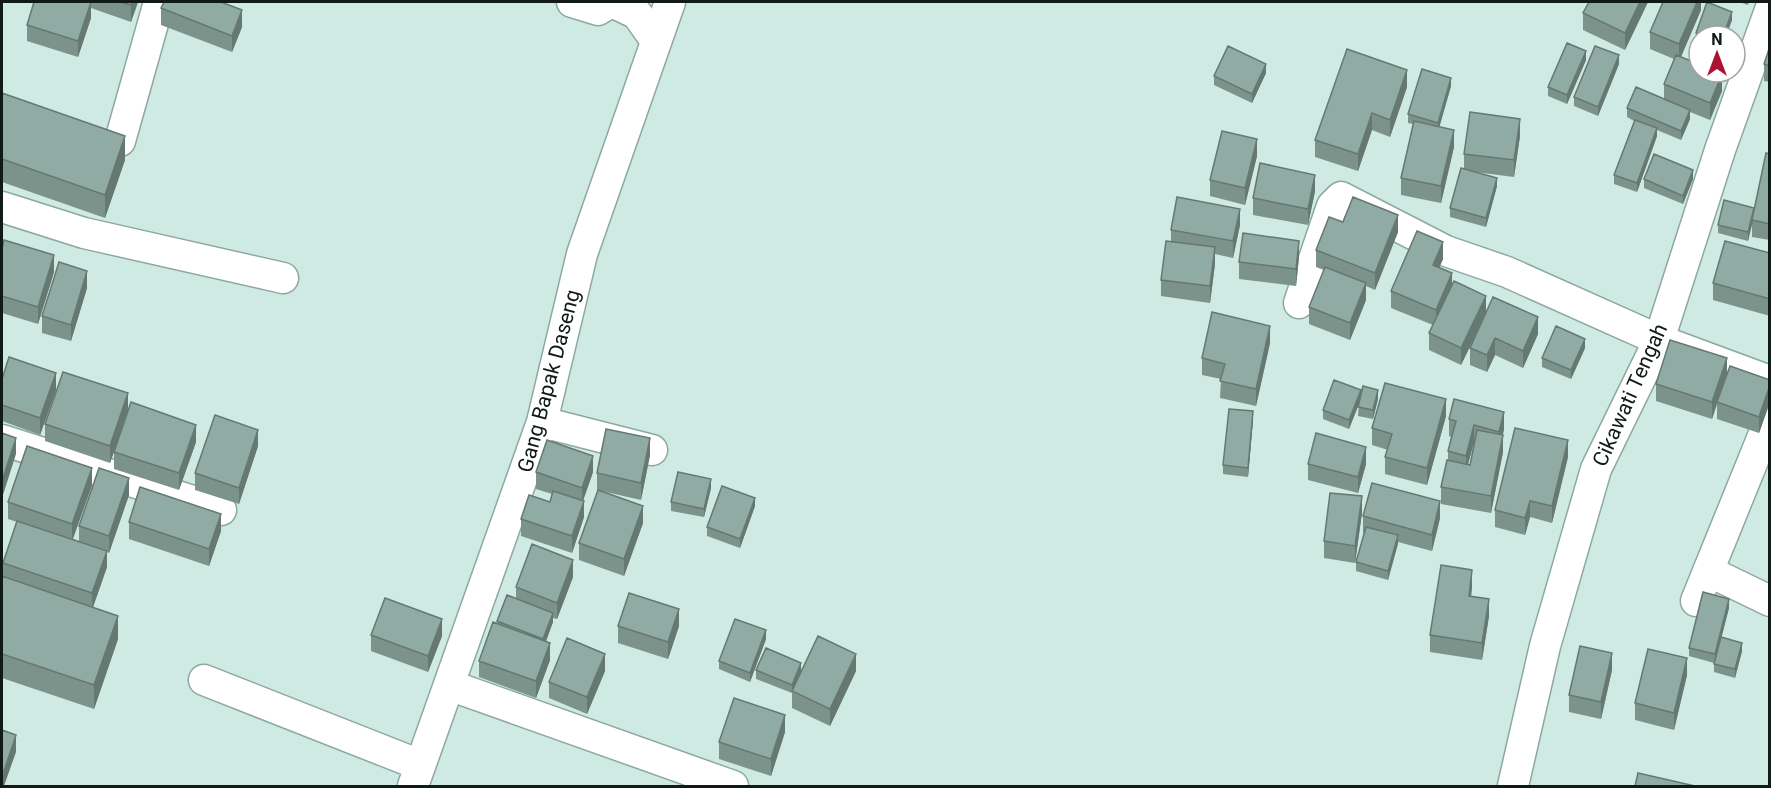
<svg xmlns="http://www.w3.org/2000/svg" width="1771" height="788" viewBox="0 0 1771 788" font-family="Roboto,sans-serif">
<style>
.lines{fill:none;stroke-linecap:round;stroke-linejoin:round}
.street-casing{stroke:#8da8a0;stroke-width:33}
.street{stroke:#fff;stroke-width:30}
.wall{fill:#7c938c;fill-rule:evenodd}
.shaded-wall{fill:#657872}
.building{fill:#90aba3;stroke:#657872;stroke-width:1.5}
.labels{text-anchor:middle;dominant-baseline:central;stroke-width:5;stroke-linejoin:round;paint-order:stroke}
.street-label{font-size:21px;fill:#101a17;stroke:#fff}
</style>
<rect width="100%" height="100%" fill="#ceeae2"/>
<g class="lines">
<defs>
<path id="street" d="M572 2 598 10 611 2
M612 2 637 14 656 41
M120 141 159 2
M2 207 84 233 283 278
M1299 303 1332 206 1341 197 1446 251 1507 272 1659 340 1770 381
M542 422 652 450
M2 440 221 510
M1708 571 1770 601
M1696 601 1770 419
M204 680 420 765
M449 685 733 786
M413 786 542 422 582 254 670 2
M1513 786 1545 646 1596 469 1659 340 1720 150 1770 10"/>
</defs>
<!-- street casing -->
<use href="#street" class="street-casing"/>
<!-- street -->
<use href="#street" class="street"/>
</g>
<!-- wall -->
<path class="wall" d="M34 2H138L131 22 91 8V18L78 57 27 41V25Z
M1589 2H1648L1625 50 1583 30V13Z
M1701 2V10L1681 57 1722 91 1710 120 1690 112V119L1681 140 1657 130V136L1637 192 1614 184V175L1634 121 1627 117V108L1664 99V84L1674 59 1650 49V32Z
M1739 2H1749L1748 5Z
M161 8 242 27 232 52 161 25Z
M1732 20 1726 36H1699V43L1696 41V33Z
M1770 46V82L1764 81V64Z
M1586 60 1567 104 1548 96V87Z
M1619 64 1598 116 1574 106V97Z
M1266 73 1252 103 1214 85V76Z
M1451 86 1439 127 1454 147 1441 203 1401 195V178L1413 124 1408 123V114Z
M1407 87 1390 137 1372 130 1358 171 1315 157V140Z
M2 93 125 160 105 218 2 182Z
M1520 136 1514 177 1475 172 1497 186 1486 227 1450 217V208L1464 169V154Z
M1770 154V240L1752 237V222L1748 241 1718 233V225L1754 214Z
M1257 156 1245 205 1210 196V180Z
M1644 179H1693L1683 204 1644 188Z
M1315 191 1308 225 1253 215V198Z
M1343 222 1398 232 1375 290 1366 286V300L1350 340 1309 324V307L1324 270 1316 267V250Z
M1240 225 1233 258 1215 254V264L1210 303 1161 296V280L1171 241V230Z
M2 249 54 272 38 324 2 313Z
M1770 253V316L1713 300V283Z
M1299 257 1296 286 1239 279V262Z
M1443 259 1439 268 1452 286 1486 312 1538 334 1523 368 1495 355 1487 372 1470 365V348L1481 324 1461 365 1429 350V333L1433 325 1391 308V291Z
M87 288 71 341 42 333V316Z
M1270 343 1256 406 1220 398 1221 379 1202 375V358Z
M1585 348 1571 379 1542 367V358Z
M1727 375 1770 380V402L1759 433 1717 419V405L1712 419 1656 401V384Z
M2 379 56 390 40 435 2 421Z
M1361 397 1378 399 1373 419 1358 416 1359 403 1349 429 1323 419V410Z
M128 410 196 442 179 490 114 469V452L110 463 45 441V424Z
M1446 416 1427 485 1385 474V457L1388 450 1372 445V428Z
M1449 419 1504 429 1503 435V452L1491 513 1441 504V487L1448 461V451L1451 437 1449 436ZM1474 442 1470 465 1468 464Z
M1253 420 1248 477 1223 474V465Z
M258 446 239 504 195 490V473Z
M650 455 641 500 597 490V473Z
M1568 457 1552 523 1530 517 1525 535 1495 527V510Z
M1308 464H1366L1358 493 1308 480Z
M536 472H593L583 500 584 517 572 553 521 536V519L550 502 552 494 536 489Z
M92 485 73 539 79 541V526L129 495 109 553 107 552V567L93 607 118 639 94 709 2 678V576H3V563L17 522 8 519V502Z
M711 488 704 517 671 511V502Z
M755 506 740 548 707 536V527Z
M1362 513 1355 563 1324 558V541Z
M1363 516 1440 518 1432 551 1398 542 1388 580 1356 571V562L1364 533H1363Z
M129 522 221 531 209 566 129 539Z
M643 523 624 576 579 560V543Z
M573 577 557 619 553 618V622L546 642 550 660 536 698 479 677V661L497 624V621L516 598V587Z
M1472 587 1471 597 1489 616 1482 660 1430 652V635Z
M1729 608 1721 637 1742 651 1735 678 1714 672V663L1689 656V648Z
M618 626H679L668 659 618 643Z
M371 635 442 636 428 672 371 651Z
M766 639 750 682 719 669V661Z
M756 670 801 671H856L830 726 792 708V693L756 679Z
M1612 670 1601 719 1569 712V695Z
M605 671 587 714 549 698V682Z
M1687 675 1674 730 1635 720V703Z
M785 732 771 776 719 759V742Z"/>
<!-- shaded-wall -->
<path class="shaded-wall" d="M91 2V18L78 57V41Z
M132 2H138L131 22V5Z
M1640 2H1648L1625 50V33Z
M1697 2H1701V10L1679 61V44Z
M242 10V27L232 52V36Z
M1732 12V20L1726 36H1723Z
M1586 51V60L1567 104V95Z
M1619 55V64L1598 116V107Z
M1266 64V73L1252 103V94Z
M1407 70V87L1390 137V120Z
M1722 74V91L1710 120V103Z
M1451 78V86L1438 132V123Z
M1690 110V119L1681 140V131Z
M1372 113V130L1358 171V154Z
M1520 119V136L1514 177V160Z
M1657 128V136L1637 192V183Z
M1454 130V147L1441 203V186Z
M125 136V160L105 218V195Z
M1257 139V156L1245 205V188Z
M1693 170V179L1683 204V196Z
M1315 175V191L1308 225V209Z
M1497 178V186L1486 227V218Z
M1754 208V217L1748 241V232Z
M1240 209V225L1233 258V241Z
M1398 215V232L1375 290V273Z
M1299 241V257L1296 286V269Z
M1443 242V259L1433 282V265Z
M1215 247V264L1210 303V286Z
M54 255V272L38 324V307Z
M87 271V288L71 341V325Z
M1452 273V290L1436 327V310Z
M1366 283V300L1350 340V323Z
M1486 296V313L1461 365V348Z
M1538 317V334L1523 368V351Z
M1270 326V343L1256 406V389Z
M1495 338V355L1487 372V355Z
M1585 339V348L1571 379V370Z
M1727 358V375L1717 402 1712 419V402Z
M56 373V390L40 435V418Z
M1770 385V402L1759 433V417Z
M1361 390V399L1349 429V420Z
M1378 390V399L1373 419V410Z
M128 393V410L110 463V446Z
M1446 399V416L1427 485V468Z
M1253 411V420L1248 477V468Z
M1504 412V429L1499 449V432Z
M196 425V442L179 490V473Z
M1474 425V442L1466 472V456Z
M258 430V446L239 504V488Z
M1503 435V452L1491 513V496Z
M16 438V454L2 498V481Z
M650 438V455L641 500V483Z
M1568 440V457L1552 523V506Z
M1366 447V464L1358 493V477Z
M593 456V472L582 504V488Z
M92 468V485L72 541V524Z
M129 478V495L109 553V536Z
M711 479V488L704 517V509Z
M1362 496V513L1355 563V546Z
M755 498V506L740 548V539Z
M584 501V517L572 553V536Z
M1440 501V518L1432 551V535Z
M1530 501V517L1525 535V518Z
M643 506V523L624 576V559Z
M221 514V531L209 566V549Z
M1398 535V544L1388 580V571Z
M107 551V567L92 610V593Z
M573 560V577L557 619V603Z
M1472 570V587L1469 613V596Z
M1489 599V616L1482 660V643Z
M1729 599V608L1715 663V654Z
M679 609V626L668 659V642Z
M553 613V622L543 648V639Z
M118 616V639L94 709V685Z
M442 619V636L428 672V656Z
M766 630V639L750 682V673Z
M550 643V660L536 698V681Z
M1742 643V651L1735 678V669Z
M1612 653V670L1601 719V702Z
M605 654V671L587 714V697Z
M856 654V671L830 726V709Z
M1687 658V675L1674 730V713Z
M801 663V672L792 691V685Z
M785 715V732L771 776V759Z
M16 735V752L4 786H2V777Z"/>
<!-- building -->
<path class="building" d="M34 2H91L78 41 27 25Z
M120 2H132L131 5Z
M164 2H221L242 10 232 36 161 8Z
M1589 2H1640L1625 33 1583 13Z
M1663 2H1697L1679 44 1650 32Z
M1707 2 1732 12 1723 36H1705L1696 33Z
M1567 43 1586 51 1567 95 1548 87Z
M1228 46 1266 64 1252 94 1214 76Z
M1595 46 1619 55 1598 107 1574 97Z
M1770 46V66L1764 64Z
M1347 49 1407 70 1390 120 1372 113 1358 154 1315 140Z
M1676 55 1699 64V72H1718L1722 74 1710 103 1664 84Z
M1422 69 1451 78 1438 123 1408 114Z
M1636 87 1690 110 1681 131 1627 108Z
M2 93 125 136 105 195 2 159Z
M1470 112 1520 119 1514 160 1464 154Z
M1635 120 1657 128 1637 183 1614 175Z
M1414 121 1454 130 1441 186 1401 178Z
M1222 131 1257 139 1245 188 1210 180Z
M1766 153 1770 154V224L1752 220Z
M1654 154 1693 170 1683 196 1644 179Z
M1260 163 1315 175 1308 209 1253 198Z
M1461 168 1497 178 1486 218 1450 208Z
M1177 197 1240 209 1233 241 1171 230Z
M1353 197 1398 215 1375 273 1316 250 1329 217 1343 222Z
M1724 200 1754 208 1748 232 1718 225Z
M1417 231 1443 242 1433 265 1452 273 1436 310 1391 291Z
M1243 233 1299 241 1296 269 1239 262Z
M4 240 54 255 38 307 2 296V249Z
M1166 241 1215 247 1210 286 1161 280Z
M1725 241 1770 253V299L1713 283Z
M59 262 87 271 71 325 42 316Z
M1325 267 1366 283 1350 323 1309 307Z
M1454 281 1486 296 1461 348 1429 333Z
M1493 297 1538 317 1523 351 1495 338 1487 355 1470 348Z
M1212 312 1270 326 1256 389 1220 381 1225 364 1202 358Z
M1556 326 1585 339 1571 370 1542 358Z
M1670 340 1727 358 1712 402 1656 384Z
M9 357 56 373 40 418 2 405V379Z
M1730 366 1770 380V385L1759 417 1717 402Z
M63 372 128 393 110 446 45 424Z
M1334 380 1361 390 1349 420 1323 410Z
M1385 383 1446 399 1427 468 1385 457 1392 434 1372 428Z
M1363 386 1378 390 1373 410 1358 407Z
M1454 399 1504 412 1499 432 1474 425 1466 456 1448 451 1456 421 1449 419Z
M131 402 196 425 179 473 114 452Z
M1229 409 1253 411 1248 468 1223 465Z
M215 415 258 430 239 488 195 473Z
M1515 428 1568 440 1552 506 1530 501 1525 518 1495 510Z
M606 429 650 438 641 483 597 473Z
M1477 430 1503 435 1491 496 1441 487 1447 460 1470 465Z
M2 433 16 438 2 481Z
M1316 433 1366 447 1358 477 1308 464Z
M547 440 593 456 582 488 536 472Z
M27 446 92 468 72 524 8 502Z
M99 468 129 478 109 536 79 526Z
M678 472 711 479 704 509 671 502Z
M1372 483 1440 501 1432 535 1363 516Z
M722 486 755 498 740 539 707 527Z
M140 487 221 514 209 549 129 522Z
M598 490 643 506 624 559 579 543Z
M553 491 584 501 572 536 521 519 529 495 550 502Z
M1330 493 1362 496 1355 546 1324 541Z
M17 521 107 551 92 593 3 563Z
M1366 527 1398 535 1388 571 1356 562Z
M532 544 573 560 557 603 516 587Z
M1441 565 1472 570 1469 596 1489 599 1482 643 1430 635Z
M2 576 118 616 94 685 2 654Z
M1703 592 1729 599 1715 654 1689 648Z
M629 593 679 609 668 642 618 626Z
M507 595 553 613 543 639 497 621Z
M385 598 442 619 428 656 371 635Z
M735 619 766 630 750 673 719 661Z
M493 622 550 643 536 681 479 661Z
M818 636 856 654 830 709 792 691Z
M1721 637 1742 643 1735 669 1714 664Z
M567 638 605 654 587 697 549 682Z
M1580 646 1612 653 1601 702 1569 695Z
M766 648 801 663 792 685 756 670Z
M1648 649 1687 658 1674 713 1635 703Z
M734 698 785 715 771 759 719 742Z
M2 730 16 735 2 777Z
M1638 773 1695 786H1635Z"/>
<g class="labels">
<!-- street labels -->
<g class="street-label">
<text transform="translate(549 381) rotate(-75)">Gang Bapak Daseng</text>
<text transform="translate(1630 395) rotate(-66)">Cikawati Tengah</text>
</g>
</g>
<!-- border -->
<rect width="1771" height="788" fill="none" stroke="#101a17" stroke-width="6"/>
<!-- north arrow -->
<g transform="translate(1717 54)"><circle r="28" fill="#ffffff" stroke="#9fa3a2" stroke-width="1.5"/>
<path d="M0-4.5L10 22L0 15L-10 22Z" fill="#aa1334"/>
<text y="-9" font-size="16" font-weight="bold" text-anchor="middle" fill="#101a17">N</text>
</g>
</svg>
